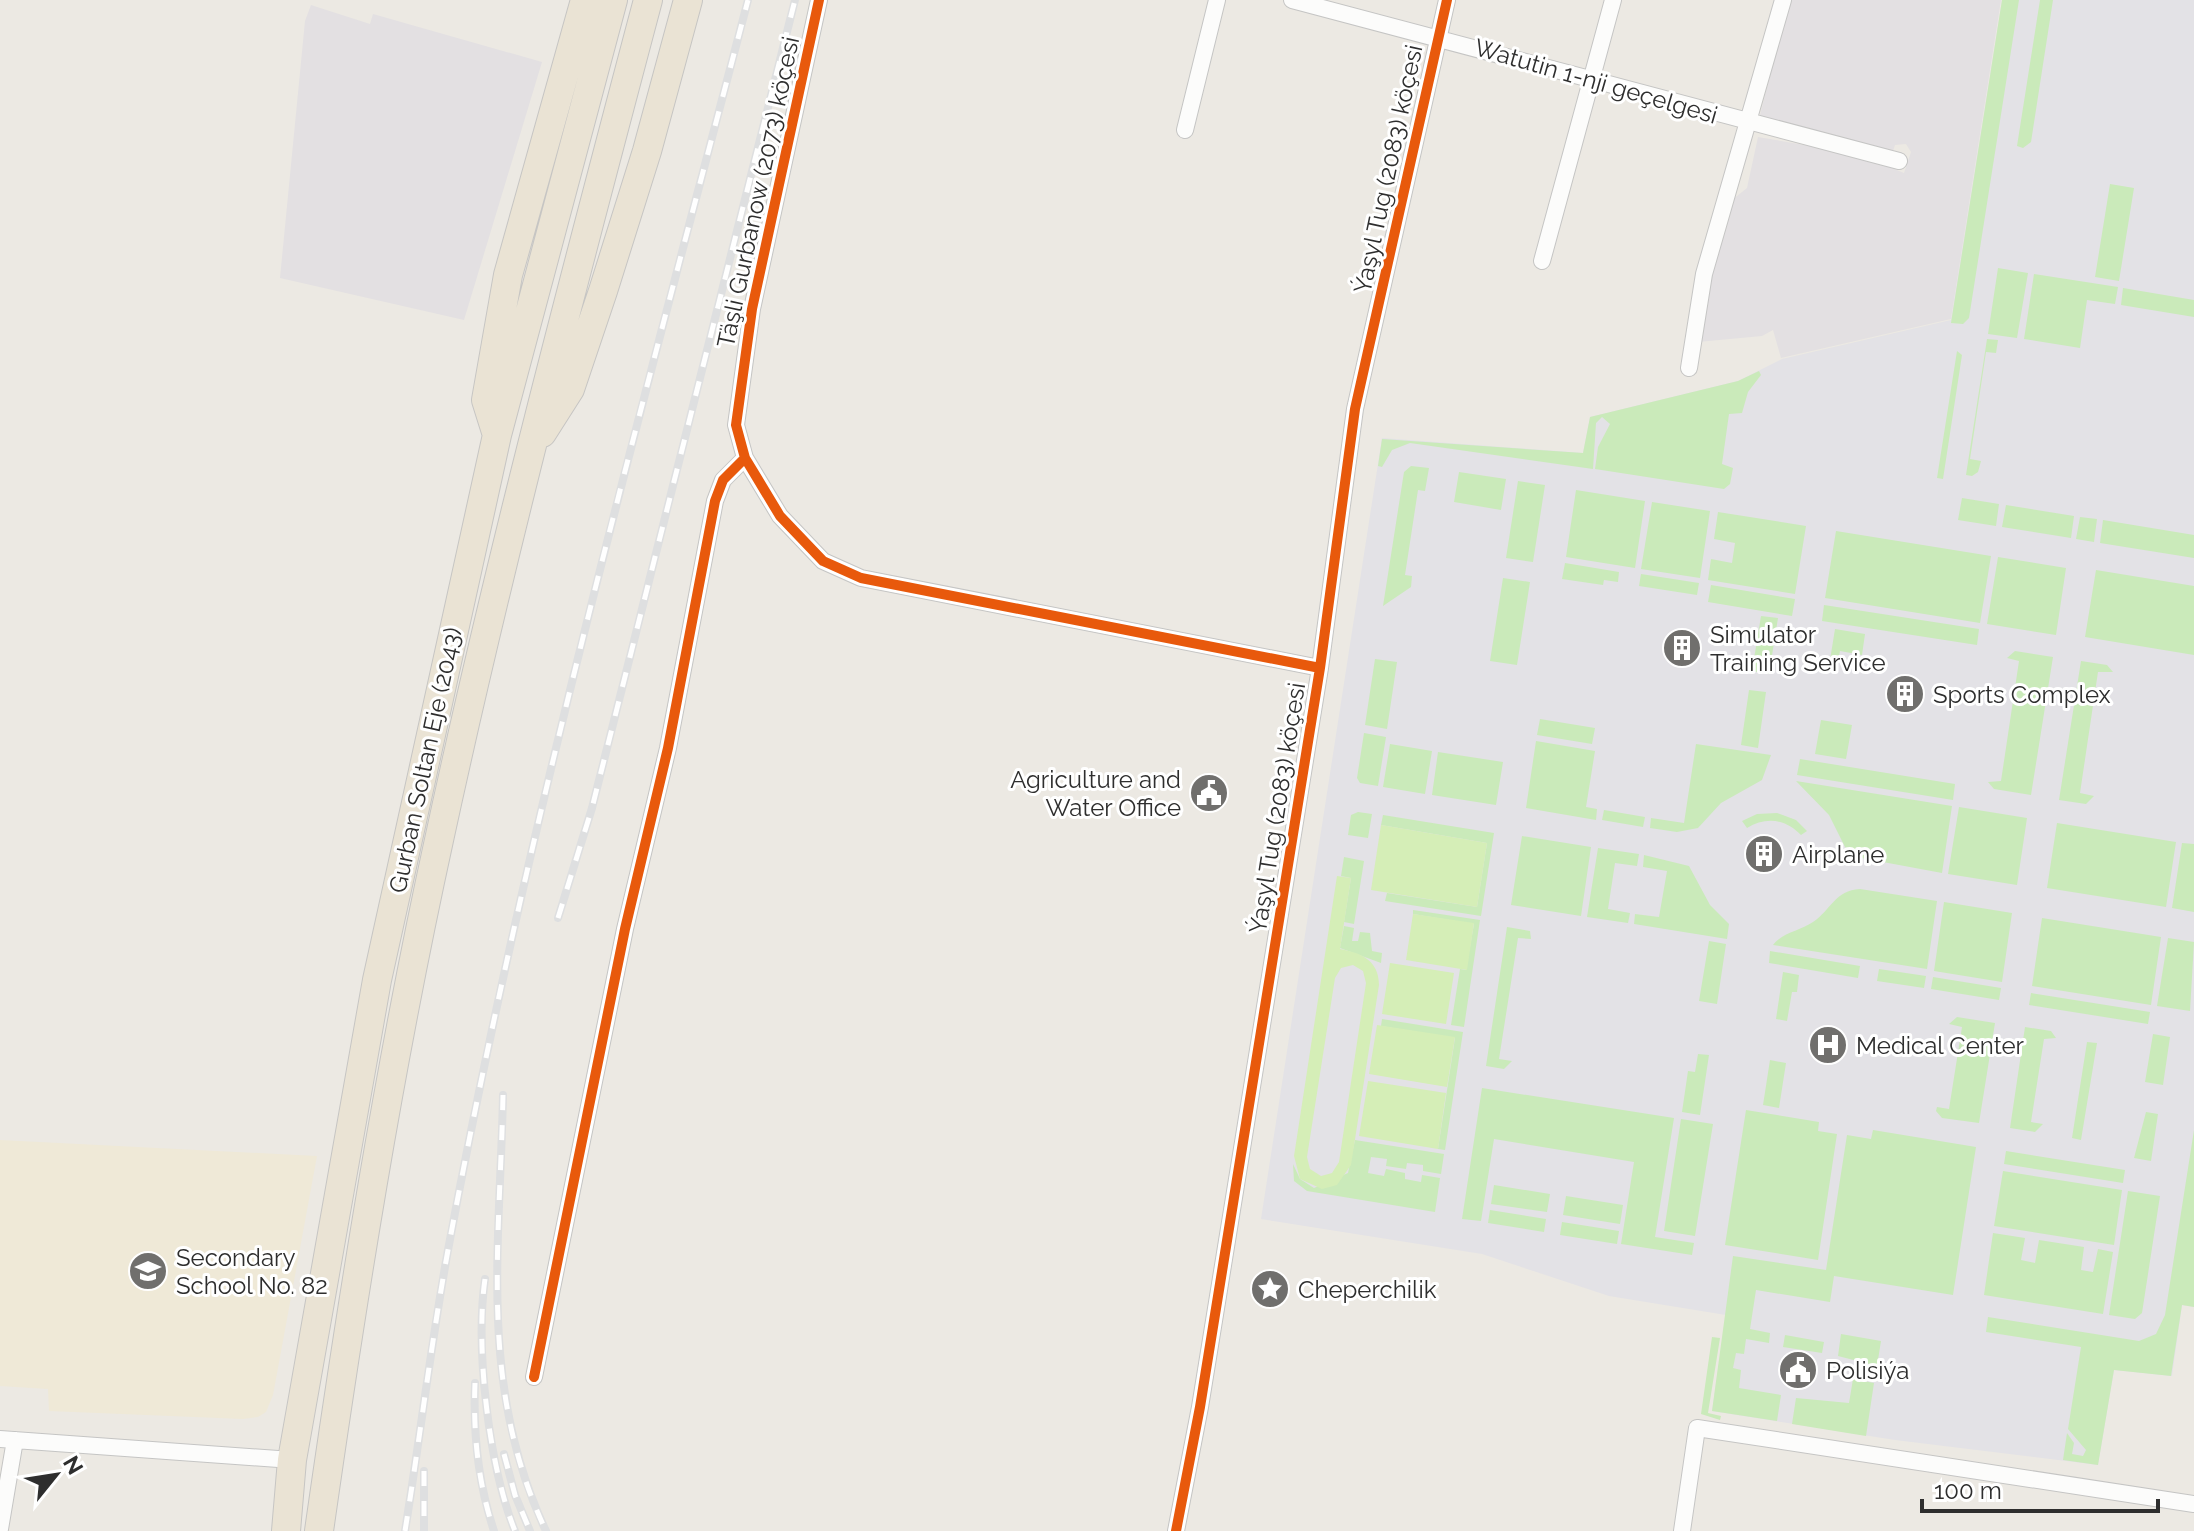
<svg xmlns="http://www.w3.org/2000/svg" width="2194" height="1531" viewBox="0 0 2194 1531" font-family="Raleway,sans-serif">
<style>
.industrial{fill:#e3e0e2}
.education{fill:#efe9d7}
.airport{fill:#e3e2e6}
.green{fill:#caeaba}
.pitch{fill:#d5eeb7;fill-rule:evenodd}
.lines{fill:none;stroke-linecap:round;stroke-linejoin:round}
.minor-casing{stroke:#c5c5c4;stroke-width:18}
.trunk-casing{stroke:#c6c5c3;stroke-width:30}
.minor{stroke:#fcfcfb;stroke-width:16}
.trunk{stroke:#eae3d4;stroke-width:28}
.rail-casing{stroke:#dedfe0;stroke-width:8}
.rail{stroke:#fff;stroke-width:5;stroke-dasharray:15;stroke-linecap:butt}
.cycleway-casing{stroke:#fff;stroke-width:15}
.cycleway{stroke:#e8590c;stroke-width:10}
.labels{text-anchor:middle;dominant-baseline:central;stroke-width:6;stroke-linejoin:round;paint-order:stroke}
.street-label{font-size:24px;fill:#2e2e2e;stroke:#fff}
.poi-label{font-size:24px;fill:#2e2e2e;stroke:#fff;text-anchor:start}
</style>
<rect width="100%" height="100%" fill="#ece9e3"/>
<!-- industrial -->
<path class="industrial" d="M1789 0H2001L1951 319 1781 358 1773 330 1762 336 1698 342 1702 305 1732 200 1747 188 1758 137 1857 154 1904 173 1911 152 1906 144 1895 145 1892 154 1759 119Z
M311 5 370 24 373 14 542 62 464 320 280 278 305 21Z"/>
<!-- education -->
<path class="education" d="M0 1140 317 1156 273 1395 266 1412 258 1417 243 1419 49 1411 48 1389 0 1386Z"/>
<!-- airport -->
<path class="airport" d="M2002 0H2194V1307L2182 1305 2172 1376 2114 1370 2098 1465 1895 1440 1712 1411 1726 1315 1609 1296 1482 1254 1261 1219 1382 438 1583 453 1590 417 1738 381 1782 359 1951 320Z"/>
<!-- green -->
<path class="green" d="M2002 0H2019L1969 318 1963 324 1951 323Z
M2040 0H2053L2031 142 2023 148 2017 146Z
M2110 184 2134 188 2119 281 2095 277Z
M1998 268 2028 273 2017 338 1988 334Z
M2034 274 2118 287 2115 304 2087 300 2080 348 2024 339Z
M2123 288 2194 300V317L2121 305Z
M1987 339 1998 340 1996 353 1986 352 1970 459 1981 461 1978 472 1972 476 1966 475Z
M1957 351 1962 355 1943 479 1937 478Z
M1759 371 1761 375 1748 392 1742 413 1729 414 1722 464 1733 468 1730 484 1724 489 1595 469 1598 447 1610 424 1602 417 1596 423 1593 469 1410 443 1392 450 1382 467 1378 466 1382 439 1583 453 1590 417 1738 381Z
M1411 466 1429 468 1425 491 1418 490 1405 575 1412 576 1411 587 1383 606 1404 472Z
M1459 472 1506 479 1501 510 1454 502Z
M1518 481 1545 485 1533 562 1506 558Z
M1576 490 1645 501 1635 568 1566 557Z
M1962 498 1999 504 1996 526 1958 520Z
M1652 502 1710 511 1700 578 1641 569Z
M2006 505 2074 516 2071 538 2002 527Z
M1718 512 1806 526 1795 594 1708 580 1711 559 1732 563 1735 543 1714 539Z
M2080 517 2097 519 2094 542 2076 539Z
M2103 520 2194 535V558L2100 543Z
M1836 531 1991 556 1980 623 1825 598Z
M1998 557 2066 568 2056 635 1987 624Z
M1565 563 1619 572 1618 582 1604 580 1603 585 1562 579Z
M2096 570 2194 586V655L2085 637Z
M1641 574 1699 583 1697 595 1639 586Z
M1503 578 1530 582 1517 665 1490 661Z
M1711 585 1795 599 1792 616 1708 602Z
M1824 605 1979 629 1977 645 1822 621Z
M1761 616 1778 618 1769 674 1752 671Z
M1835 629 1865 634 1862 655 1840 651 1837 667 1829 666Z
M2015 651 2053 657 2031 795 1994 789 1988 782 2001 781 2019 661 2007 658Z
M1375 659 1397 662 1387 729 1365 725Z
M2081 661 2107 665 2113 672H2098L2080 793 2094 796 2086 804 2059 800Z
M1749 690 1766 692 1758 748 1741 745Z
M1540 719 1595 728 1592 744 1537 735Z
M1821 720 1852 725 1846 759 1815 754Z
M1364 733 1386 737 1378 786 1360 783 1357 778Z
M1536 741 1595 751 1586 807 1597 809 1596 820 1526 808Z
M1390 744 1432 751 1425 794 1383 787Z
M1696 744 1771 755 1762 780 1721 803 1698 828 1677 832 1650 828 1651 818 1684 823Z
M1438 752 1503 762 1496 805 1432 795Z
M1800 759 1955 784 1953 800 1797 775Z
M1796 781 1952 806 1942 873 1856 857 1845 847 1829 815Z
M1959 807 2027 818 2017 885 1948 874Z
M1604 810 1645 817 1643 827 1602 820Z
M1358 812 1372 814 1368 838 1348 835 1351 815Z
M1777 813 1796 820 1807 831 1801 835C1786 819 1766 816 1747 828L1742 821 1757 814Z
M1383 815 1494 833 1481 916 1385 901 1387 893 1477 907 1487 843 1381 825Z
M2057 823 2176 842 2166 907 2047 888Z
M1522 836 1591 847 1581 916 1511 905Z
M2182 843 2194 844V912L2172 908Z
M1598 848 1639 854 1637 866 1615 863 1608 909 1630 913 1628 923 1587 917Z
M1644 855 1689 866 1710 905 1729 924 1727 939 1634 924 1635 914 1659 917 1667 871 1643 867Z
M1344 857 1364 861 1354 924 1344 922 1351 878 1341 876Z
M1860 889 1937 901 1927 969 1773 945C1783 932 1800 931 1813 922 1831 910 1835 890 1860 889Z
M1944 902 2012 913 2002 982 1934 971Z
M1413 910 1480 920 1464 1027 1451 1025 1460 969 1466 970 1474 924 1413 914Z
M2042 918 2161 937 2151 1005 2032 986Z
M1344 926 1354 928 1352 941H1358L1360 932 1370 933 1372 951 1382 953 1381 963 1340 948Z
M1507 927 1530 931 1531 939 1518 938 1499 1059 1512 1061 1504 1069 1486 1066Z
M2168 938 2194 942 2190 1011 2157 1006Z
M1709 941 1726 944 1717 1004 1699 1001Z
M1770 951 1860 966 1858 978 1769 963Z
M1879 969 1926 976 1924 988 1877 981Z
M1783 972 1799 975 1797 992H1792L1787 1021 1776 1019Z
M1933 977 2001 988 1999 1000 1931 989Z
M2031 993 2150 1012 2148 1024 2029 1005Z
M1957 1017 1995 1023 1979 1123 1942 1118 1936 1111 1937 1107 1949 1109 1962 1027 1949 1024Z
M1382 1019 1463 1032 1445 1150 1438 1149 1455 1038 1381 1026Z
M2025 1027 2051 1031 2056 1038 2044 1039 2031 1122 2043 1124 2035 1132 2010 1128Z
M2153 1034 2170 1037 2163 1085 2145 1082Z
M2087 1042 2097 1043 2081 1140 2072 1138Z
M1698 1054 1709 1055 1700 1115 1682 1112 1688 1071 1695 1072Z
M1770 1060 1786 1063 1779 1108 1763 1105Z
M1482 1088 1674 1118 1655 1237 1694 1243 1692 1255 1621 1244 1634 1162 1494 1139 1481 1221 1462 1219Z
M1746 1110 1819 1122 1818 1131 1837 1134 1818 1260 1725 1245Z
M2146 1112 2158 1114 2151 1161 2134 1158Z
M1681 1119 1713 1124 1695 1236 1664 1231Z
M1873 1130 1976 1147 1953 1295 1834 1276 1830 1302 1756 1290 1750 1329 1770 1333 1769 1343 1746 1339 1744 1354 1736 1353 1733 1368 1741 1370 1739 1388 1781 1395 1777 1421 1712 1411 1733 1256 1826 1270 1847 1135 1871 1139Z
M2194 1130V1307L2182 1305 2171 1376 2114 1370 2098 1465 2063 1460 2067 1433 2074 1443 2072 1454 2083 1456 2086 1450 2068 1429 2081 1347 1986 1332 1988 1317 2139 1341 2156 1334 2165 1315Z
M1355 1140 1444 1154 1441 1174 1423 1171V1165L1407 1163 1406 1169 1386 1166 1387 1159 1371 1157 1368 1173 1384 1176 1386 1169 1405 1173V1179L1421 1182 1422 1175 1440 1178 1435 1212 1307 1191 1294 1181 1293 1164 1300 1179 1314 1188 1348 1173Z
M2006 1151 2125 1170 2123 1183 2004 1164Z
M2003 1171 2122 1190 2114 1245 1994 1226Z
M1494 1185 1550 1194 1547 1212 1491 1204Z
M2128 1191 2160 1196 2142 1313 2135 1319 2109 1315Z
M1566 1196 1623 1205 1620 1224 1563 1215Z
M1490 1210 1546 1219 1544 1232 1488 1223Z
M1562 1222 1619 1231 1617 1244 1560 1235Z
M1993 1233 2025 1238 2021 1260 2035 1263 2039 1240 2084 1247 2081 1270 2093 1272 2098 1249 2113 1252 2103 1314 1984 1295Z
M1841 1334 1881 1341 1877 1366 1838 1356Z
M1785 1335 1824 1342 1822 1353 1783 1347Z
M1712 1337 1720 1338 1708 1413 1721 1416 1720 1420 1701 1414Z
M1853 1379 1874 1383 1866 1436 1792 1424 1796 1398 1849 1403Z"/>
<!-- pitch -->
<path class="pitch" d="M1381 825 1487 843 1477 907 1371 890Z
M1337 876 1351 878 1340 949C1361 953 1379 960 1379 985L1351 1165 1337 1185 1322 1189 1300 1179 1294 1156ZM1353 965 1363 971 1366 983 1339 1162 1332 1173 1321 1176 1310 1169 1307 1157 1335 978 1341 968Z
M1413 914 1474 923 1467 970 1406 960Z
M1390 963 1454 973 1446 1024 1382 1014Z
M1377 1025 1455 1037 1447 1087 1369 1074Z
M1368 1081 1446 1093 1438 1149 1359 1136Z"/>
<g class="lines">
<defs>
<path id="minor" d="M819 0 752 309 736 425 745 458 780 516 823 561 861 578 1320 668
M1292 0 1899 161
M1185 130 1217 0
M1542 261 1613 0
M1689 368 1704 274 1783 0
M534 1377 625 929 668 748 715 501 723 480 745 458
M0 1439 292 1460
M0 1529 15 1440
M1176 1531 1200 1407 1320 668 1355 409 1447 0
M1682 1531 1697 1428 2194 1504"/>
<path id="trunk" d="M542 433 570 389 603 291 647 151 688 0
M497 435 486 400 508 275 585 0
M286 1531 292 1460 377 980 497 435 613 0
M319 1531C352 1300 389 1068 439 840 500 558 574 279 648 0"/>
</defs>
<!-- minor casing -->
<use href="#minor" class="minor-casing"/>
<!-- trunk casing -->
<use href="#trunk" class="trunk-casing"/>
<!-- minor -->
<use href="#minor" class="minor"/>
<!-- trunk -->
<use href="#trunk" class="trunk"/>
<defs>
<path id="rail" d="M558 918 592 808 795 0
M503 1095C500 1248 478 1387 546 1531
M485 1279C475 1348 489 1467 515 1531
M475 1383C473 1434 478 1483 494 1531
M504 1454 515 1495 530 1531
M424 1471V1531
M405 1531C420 1438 431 1343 448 1250 526 828 640 415 748 0"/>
</defs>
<!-- rail casing -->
<use href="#rail" class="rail-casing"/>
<!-- rail -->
<use href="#rail" class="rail"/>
<defs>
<path id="cycleway" d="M819 0 752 309 736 425 745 458 780 516 823 561 861 578 1320 668
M534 1377 625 929 668 748 715 501 723 480 745 458
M1176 1531 1200 1407 1320 668 1355 409 1447 0"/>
</defs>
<!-- cycleway casing -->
<use href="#cycleway" class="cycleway-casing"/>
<!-- cycleway -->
<use href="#cycleway" class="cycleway"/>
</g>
<!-- icons -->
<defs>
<symbol id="building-disc" viewBox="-11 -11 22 22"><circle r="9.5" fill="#706f6d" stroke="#fff"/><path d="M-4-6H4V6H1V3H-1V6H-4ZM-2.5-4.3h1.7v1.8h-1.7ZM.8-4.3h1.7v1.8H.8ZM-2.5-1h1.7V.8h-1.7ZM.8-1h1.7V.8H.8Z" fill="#fff"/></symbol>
<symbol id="civic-disc" viewBox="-11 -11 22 22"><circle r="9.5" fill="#706f6d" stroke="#fff"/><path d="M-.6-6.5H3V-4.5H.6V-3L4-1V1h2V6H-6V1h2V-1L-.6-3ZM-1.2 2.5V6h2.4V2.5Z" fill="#fff"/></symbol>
<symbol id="hospital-disc" viewBox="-11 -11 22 22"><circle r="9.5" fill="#706f6d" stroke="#fff"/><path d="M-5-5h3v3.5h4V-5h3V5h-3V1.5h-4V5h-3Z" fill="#fff"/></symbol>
<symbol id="school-disc" viewBox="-11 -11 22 22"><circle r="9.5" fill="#706f6d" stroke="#fff"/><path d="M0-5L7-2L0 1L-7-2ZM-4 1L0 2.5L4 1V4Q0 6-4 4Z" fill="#fff"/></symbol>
<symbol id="sight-disc" viewBox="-11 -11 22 22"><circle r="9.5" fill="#706f6d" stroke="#fff"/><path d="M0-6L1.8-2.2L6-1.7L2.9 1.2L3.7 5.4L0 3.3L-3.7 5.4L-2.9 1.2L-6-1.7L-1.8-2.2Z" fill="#fff"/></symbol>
</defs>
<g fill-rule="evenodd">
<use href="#building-disc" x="1660" y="626" width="44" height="44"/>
<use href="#building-disc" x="1883" y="672" width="44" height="44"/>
<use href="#civic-disc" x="1187" y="771" width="44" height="44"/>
<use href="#building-disc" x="1742" y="832" width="44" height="44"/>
<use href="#hospital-disc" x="1806" y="1023" width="44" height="44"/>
<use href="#school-disc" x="126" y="1249" width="44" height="44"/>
<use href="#sight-disc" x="1248" y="1267" width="44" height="44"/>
<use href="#civic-disc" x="1776" y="1348" width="44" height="44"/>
</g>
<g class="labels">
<!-- street labels -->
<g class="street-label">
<text transform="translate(1596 81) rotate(16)">Watutin 1-nji geçelgesi</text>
<text transform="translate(1388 169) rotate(-78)">Ýaşyl Tug (2083) köçesi</text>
<text transform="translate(758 192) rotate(-78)">Täşli Gurbanow (2073) köçesi</text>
<text transform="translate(425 760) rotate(-78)">Gurban Soltan Eje (2043)</text>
<text transform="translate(1277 808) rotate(-81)">Ýaşyl Tug (2083) köçesi</text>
</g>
<!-- poi labels -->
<g class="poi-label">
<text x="1710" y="634">Simulator<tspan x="1710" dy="28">Training Service</tspan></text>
<text x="1933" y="694">Sports Complex</text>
<text x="1181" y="779" text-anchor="end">Agriculture and<tspan x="1181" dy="28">Water Office</tspan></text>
<text x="1792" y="854">Airplane</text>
<text x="1856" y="1045">Medical Center</text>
<text x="176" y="1257">Secondary<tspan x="176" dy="28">School No. 82</tspan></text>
<text x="1298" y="1289">Cheperchilik</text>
<text x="1826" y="1370">Polisiýa</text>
</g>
</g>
<!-- north arrow -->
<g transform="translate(56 1475) rotate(60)" stroke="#ffffff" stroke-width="6" paint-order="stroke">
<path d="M0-6L14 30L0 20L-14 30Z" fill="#2e2e2e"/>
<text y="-12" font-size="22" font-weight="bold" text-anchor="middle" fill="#2e2e2e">N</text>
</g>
<!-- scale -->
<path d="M1922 1499v12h236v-12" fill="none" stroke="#2e2e2e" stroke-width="4"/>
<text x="1934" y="1499" font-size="24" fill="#2e2e2e" stroke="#ffffff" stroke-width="6" paint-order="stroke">100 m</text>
</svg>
